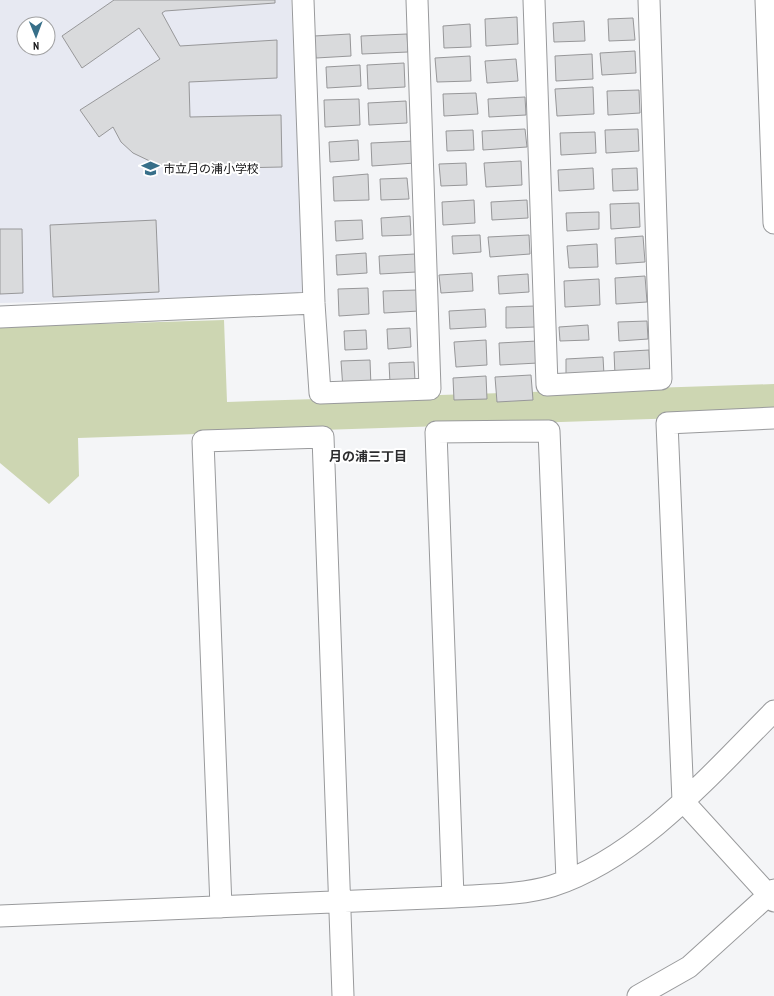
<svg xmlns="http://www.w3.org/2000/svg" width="774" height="996" viewBox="0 0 774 996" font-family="'PT Sans Narrow','Noto Sans JP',sans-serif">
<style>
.built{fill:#e7e9f2;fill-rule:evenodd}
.green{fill:#cdd6b2}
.building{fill:#d9dadc;stroke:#979799}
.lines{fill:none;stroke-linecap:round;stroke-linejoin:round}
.minor-casing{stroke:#999a9c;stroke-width:23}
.minor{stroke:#fff;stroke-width:21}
.labels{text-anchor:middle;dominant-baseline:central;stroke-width:4;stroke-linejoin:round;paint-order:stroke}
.poi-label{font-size:12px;fill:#151516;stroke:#fff;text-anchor:start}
.neighbourhood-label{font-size:13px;font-weight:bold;fill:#2c2c2e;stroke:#fff}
</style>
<rect width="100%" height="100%" fill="#f4f5f7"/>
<!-- built -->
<path class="built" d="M0 0H291L306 288 300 295 0 303ZM24 24H48V48H24Z"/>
<!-- green -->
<path class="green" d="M224 320 227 402 774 384V415L78 438 79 476 49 504 0 463V327Z"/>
<!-- building -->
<path class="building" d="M114 0H275V3L165 11 162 13 180 46 277 40V78L189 82 190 117 281 115 282 167 190 169V166H172L156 164 133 153 121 142 113 127 99 137 80 110 160 59 139 28 82 68 62 36Z
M517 17 518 44 486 46 485 19Z
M633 18 635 40 609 41 608 19Z
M584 21 585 41 554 42 553 23Z
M470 24 471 47 444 48 443 26Z
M350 34 351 56 316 58 314 36Z
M407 34 408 52 362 54 361 36Z
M635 51 636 73 602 75 600 53Z
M592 54 593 79 556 81 555 56Z
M470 56 471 81 437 82 435 58Z
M516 59 518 81 487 83 485 61Z
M404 63 405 87 368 89 367 65Z
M360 65 361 86 327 88 326 67Z
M593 87 594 114 557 116 555 89Z
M639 90 640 113 608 115 607 91Z
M476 93 478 114 444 116 443 94Z
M525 97 526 115 489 117 488 99Z
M359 99 360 125 325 127 324 100Z
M406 101 407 123 369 125 368 103Z
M525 129 527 147 483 150 482 131Z
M638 129 639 151 606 153 605 130Z
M473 130 474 150 447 151 446 131Z
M595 132 596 153 561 155 560 133Z
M358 140 359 160 330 162 329 142Z
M414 141 415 163 372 166 371 143Z
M521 161 522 185 486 187 484 163Z
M466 163 467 185 441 186 439 164Z
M593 168 594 189 559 191 558 170Z
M637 168 638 190 613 191 612 169Z
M368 174 369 200 334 201 333 177Z
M407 178 409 199 381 200 380 179Z
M474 200 475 223 443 225 442 202Z
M527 200 528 218 492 220 491 202Z
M639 203 640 227 611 229 610 204Z
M599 212V229L567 231 566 213Z
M410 216 411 235 382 236 381 218Z
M156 220 159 292 53 297 50 225Z
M362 220 363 239 336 241 335 221Z
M0 229H22L23 293 0 294Z
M480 235 481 252 453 254 452 236Z
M529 235 530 254 490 257 488 237Z
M643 236 645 262 616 264 615 238Z
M597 244 598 267 569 268 567 246Z
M366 253 367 273 337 275 336 255Z
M415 254 416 272 380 274 379 256Z
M472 273 473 291 441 293 439 275Z
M528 274 529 292 499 294 498 276Z
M645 276 647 302 616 304 615 278Z
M599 279 600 305 565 307 564 281Z
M368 288 369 314 339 316 338 289Z
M417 290 419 311 384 313 383 291Z
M535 306V327L506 328V307Z
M485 309 486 327 450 329 449 311Z
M647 321 648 339 619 341 618 322Z
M588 325 589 340 560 341 559 327Z
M410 328 411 347 388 349 387 329Z
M366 330 367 349 345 350 344 331Z
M486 340 487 365 456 367 454 342Z
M537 341 538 363 500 365 499 343Z
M649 350 650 373 615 375 614 352Z
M603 357 604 375 566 378V359Z
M370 360 371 387 343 389 341 361Z
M414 362 415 381 390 383 389 363Z
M531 375 533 400 497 402 495 377Z
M486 376 487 399 454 400 453 378Z"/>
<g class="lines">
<defs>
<path id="minor" d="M303 0 314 303 320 393 430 389 417 0
M534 0 547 385 661 379 649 0
M766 0 774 223
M0 317 314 303
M774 418 667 423 683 801 774 901
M453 897 436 432 549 431 567 880
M221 907 203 441 323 437 343 996
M0 916 453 897C483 895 523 895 552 886 639 858 711 774 774 711
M638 996 689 967 774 890"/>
</defs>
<!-- minor casing -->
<use href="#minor" class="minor-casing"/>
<!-- minor -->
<use href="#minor" class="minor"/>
</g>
<!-- icons -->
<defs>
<symbol id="school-bare" viewBox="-9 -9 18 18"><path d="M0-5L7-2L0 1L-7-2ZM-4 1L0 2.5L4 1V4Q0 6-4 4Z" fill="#376f89" stroke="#fff" stroke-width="2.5" paint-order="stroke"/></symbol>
</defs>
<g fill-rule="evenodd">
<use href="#school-bare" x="138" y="156" width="25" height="25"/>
</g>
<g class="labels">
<!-- poi labels -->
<g class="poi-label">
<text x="163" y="168">市立月の浦小学校</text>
</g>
<!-- neighbourhood labels -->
<g class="neighbourhood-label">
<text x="368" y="456">月の浦三丁目</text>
</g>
</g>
<!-- north arrow -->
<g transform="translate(36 36) rotate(179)"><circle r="19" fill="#ffffff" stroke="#a1a1a2"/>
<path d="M0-3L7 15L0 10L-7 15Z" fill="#376f89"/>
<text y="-6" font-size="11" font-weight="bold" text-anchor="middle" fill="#151516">N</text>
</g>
</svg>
